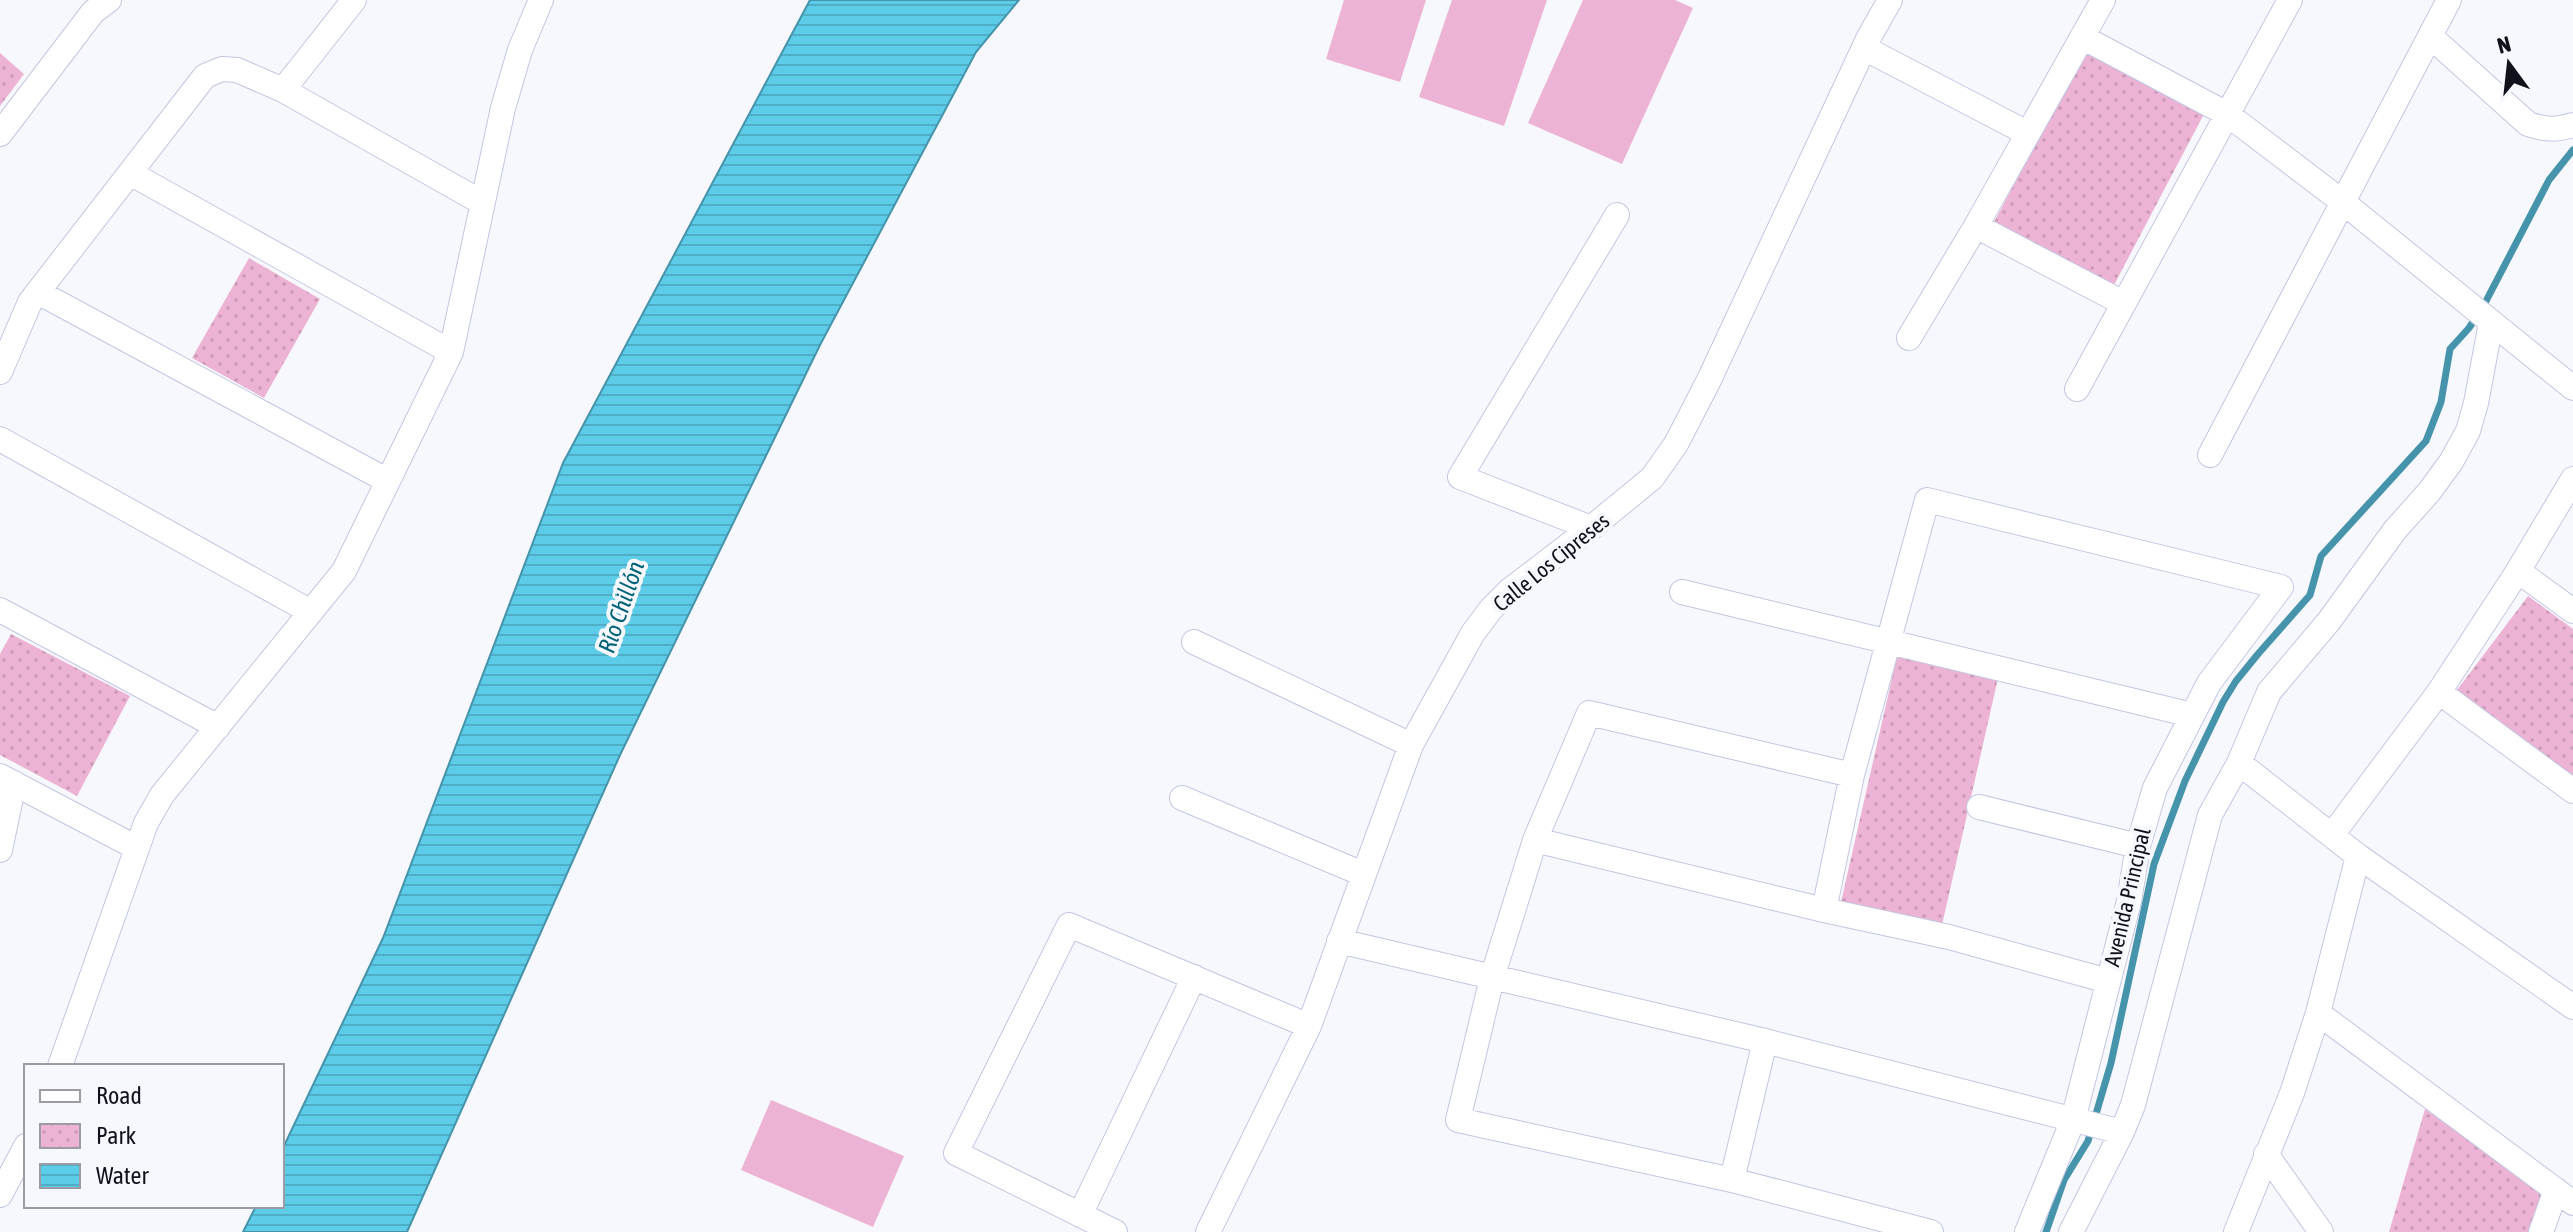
<svg xmlns="http://www.w3.org/2000/svg" width="2573" height="1232" viewBox="0 0 2573 1232" font-family="'Asap Condensed',sans-serif">
<style>
.grass{fill:#edb3d4}
.park{fill:url(#park-dots)}
.water{fill:url(#water-rules);stroke:#4694ab;stroke-width:2}
.lines{fill:none;stroke-linecap:round;stroke-linejoin:round}
.stream{stroke:#4694ab;stroke-width:7}
.minor-casing{stroke:#c2c6e3;stroke-width:26}
.minor{stroke:#fff;stroke-width:24}
.labels{text-anchor:middle;dominant-baseline:central;stroke-width:8;stroke-linejoin:round;paint-order:stroke}
.street-label{font-size:22px;fill:#11111c;stroke:#f7f8fe}
.water-label{font-size:24px;font-style:italic;fill:#006276;stroke:#f7f8fe}
</style>
<defs>
<pattern id="park-dots" width="8" height="8" patternUnits="userSpaceOnUse" patternTransform="scale(2)"><rect width="8" height="8" fill="#edb3d4"/><path d="M2 2h.1M6 6h.1" fill="none" stroke="#ca99b5" stroke-width="1.8" stroke-linecap="round"/></pattern>
<pattern id="water-rules" width="6" height="5" patternUnits="userSpaceOnUse" patternTransform="scale(2)"><rect width="6" height="5" fill="#5ccce8"/><path d="M0 2.5h6" fill="none" stroke="#4faec6"/></pattern>
</defs>
<rect width="100%" height="100%" fill="#f7f8fe"/>
<!-- grass -->
<path class="grass" d="M1344 0H1426L1400 82 1326 59Z
M1452 0H1547L1504 126 1419 97Z
M1583 0H1675L1693 8 1622 164 1528 123Z
M771 1100 904 1156 873 1227 741 1170Z"/>
<!-- park -->
<path class="park" d="M2084 52 2204 114 2113 287 1993 224Z
M0 53 24 74 0 106Z
M249 258 320 299 264 398 192 358Z
M2528 596 2573 629V783L2454 694Z
M11 634 130 696 77 796 0 755V654Z
M1898 652 1999 674 1942 925 1841 902Z
M2425 1109 2543 1194 2529 1232H2389Z"/>
<!-- water -->
<path class="water" d="M810 0H1019L976 52 820 345 620 755 407 1232H243L256 1206H282V1150L383 938 563 463Z"/>
<g class="lines">
<!-- stream -->
<path class="stream" d="M2046 1232 2064 1180 2088 1141 2111 1063 2154 864 2185 781 2223 702 2236 681 2258 654 2310 595 2321 556 2426 441 2441 402 2450 349 2469 328 2485 303 2549 180 2573 150"/>
<defs>
<path id="minor" d="M2430 36 2528 124C2545 130 2556 130 2573 125
M2082 37 2227 114 2344 203 2573 388
M1864 48 2027 133
M283 90 354 0
M0 134 93 12 109 0
M130 173 451 352
M1976 226 2123 303
M38 292 388 481
M1909 338 1976 226 2103 0
M0 372 30 302 205 76 222 69 237 70 283 90 481 202
M2077 389 2290 0
M0 439 311 612
M2210 455 2449 0
M1591 528 1460 477 1617 215
M2518 571 2573 611
M1682 592 2192 715
M0 610 218 727
M1194 642 1411 745
M2439 692 2573 791
M2239 763 2358 856 2573 1007
M1852 775 1589 713 1535 840 1492 978 1458 1120 1732 1180 1931 1232
M0 776 137 848
M1182 798 1363 874
M1979 807 2138 846
M2332 835 2439 692 2518 571 2573 479
M1535 840 1824 910 1949 937 2108 981
M0 850 14 783
M1824 910 1852 775 1927 500 2281 587 2209 683 2155 788 2138 846 2129 901 2073 1120 2027 1232
M1339 941 1765 1041 2122 1132
M2318 1013 2573 1203
M60 1066 146 823 162 795 344 571 451 352 503 108 520 50 541 0
M2266 1154 2321 1232
M1732 1180 1765 1041
M0 1195 26 1146
M1080 1215 1194 977
M1115 1232 956 1153 1069 925 1309 1026
M1208 1232 1309 1026 1411 745 1473 633 1491 609 1510 590 1591 528 1652 478 1676 444 1709 380 1868 39 1890 0
M2071 1232 2122 1132 2133 1105 2210 815 2239 763 2269 692 2329 621 2395 530 2429 492 2451 462 2468 431 2476 403 2491 323
M2236 1232 2292 1093 2318 1013 2358 856
M2541 1232 2556 1190"/>
</defs>
<!-- minor casing -->
<use href="#minor" class="minor-casing"/>
<!-- minor -->
<use href="#minor" class="minor"/>
</g>
<g class="labels">
<!-- street labels -->
<g class="street-label">
<text transform="translate(1551 562) rotate(-39)">Calle Los Cipreses</text>
<text transform="translate(2127 897) rotate(-77)">Avenida Principal</text>
</g>
<!-- water labels -->
<g class="water-label">
<text transform="translate(621 607) rotate(-71)">Río Chillón</text>
</g>
</g>
<!-- legend -->
<rect x="24" y="1064" width="260" height="144" fill="#f7f8fe" stroke="#9b9ca4" stroke-width="2"/>
<rect x="40" y="1090" width="40" height="12" fill="#ffffff" stroke="#9b9ca4" stroke-width="2"/>
<text x="96" y="1104" font-size="24" fill="#11111c">Road</text>
<rect x="40" y="1124" width="40" height="24" fill="url(#park-dots)" stroke="#9b9ca4" stroke-width="2"/>
<text x="96" y="1144" font-size="24" fill="#11111c">Park</text>
<rect x="40" y="1164" width="40" height="24" fill="url(#water-rules)" stroke="#9b9ca4" stroke-width="2"/>
<text x="96" y="1184" font-size="24" fill="#11111c">Water</text>
<!-- north arrow -->
<g transform="translate(2509 64) rotate(345)" stroke="#f7f8fe" stroke-width="6" paint-order="stroke">
<path d="M0-6L14 30L0 20L-14 30Z" fill="#11111c"/>
<text y="-12" font-size="22" font-weight="bold" text-anchor="middle" fill="#11111c">N</text>
</g>
</svg>
